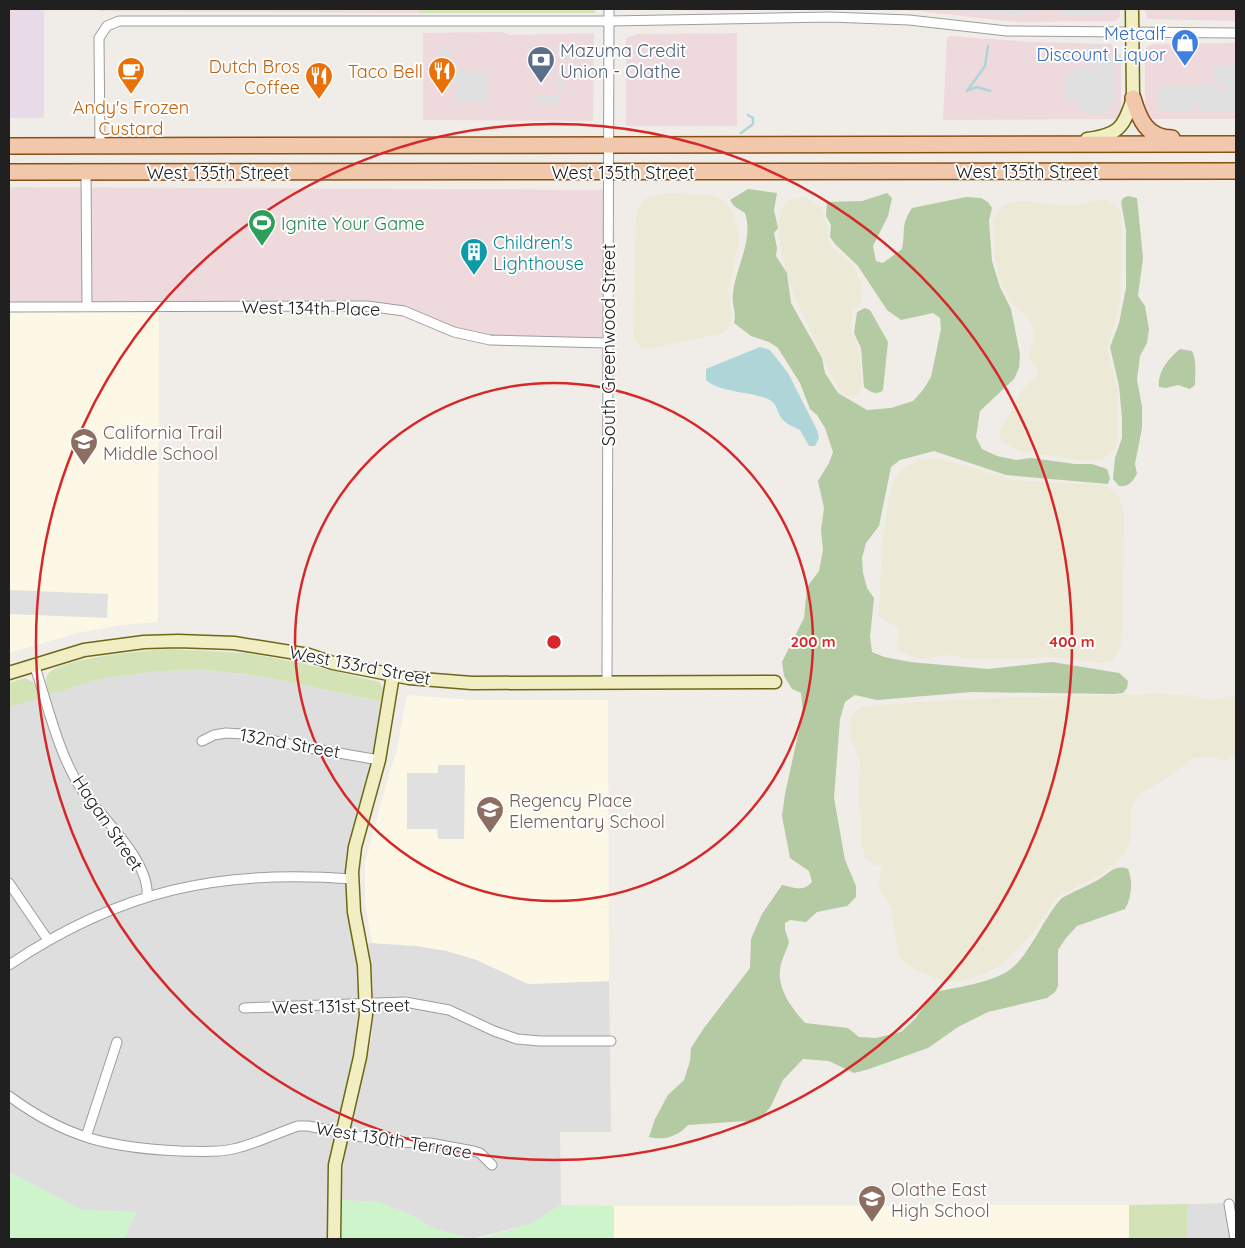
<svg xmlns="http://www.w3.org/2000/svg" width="1245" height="1248" viewBox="0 0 1245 1248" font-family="Quicksand,sans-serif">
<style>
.residential{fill:#dedede}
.commercial{fill:#eedadc}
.industrial{fill:#e8dbe7}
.education{fill:#fcf8e5}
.farmland{fill:#ecead6}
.grass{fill:#d3e3b5}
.forest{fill:#b4caa2}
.park{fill:#cef4cb}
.parking{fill:#e0e0e0}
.water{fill:#aed5d8}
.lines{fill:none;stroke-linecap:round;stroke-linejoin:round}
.stream{stroke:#aed5d8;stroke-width:2.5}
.street-casing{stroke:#9d9d9d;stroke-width:11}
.secondary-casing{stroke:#6c6813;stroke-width:15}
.primary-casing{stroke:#8a5013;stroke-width:18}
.street{stroke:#fff;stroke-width:9}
.secondary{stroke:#f2eec3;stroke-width:12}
.primary{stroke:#f1c8ac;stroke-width:15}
.ring{fill:none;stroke:#d62828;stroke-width:2.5}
.labels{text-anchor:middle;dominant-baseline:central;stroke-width:4;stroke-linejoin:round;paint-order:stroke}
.shop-label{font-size:18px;fill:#366cbe;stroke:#fff;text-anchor:end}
.service-label{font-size:18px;fill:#4e5e75;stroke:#fff;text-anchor:start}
.food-label{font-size:18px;fill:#c56008;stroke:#fff;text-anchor:end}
.street-label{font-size:18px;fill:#202020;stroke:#fff}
.leisure-label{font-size:18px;fill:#27864d;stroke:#fff;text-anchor:start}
.culture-label{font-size:18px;fill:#0d838f;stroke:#fff;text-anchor:start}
.education-label{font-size:18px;fill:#785e54;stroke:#fff;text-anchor:start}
.centre{fill:#d62828;stroke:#fff;stroke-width:2.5}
.ring-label{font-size:15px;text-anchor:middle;font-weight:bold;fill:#d62828;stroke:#fff;stroke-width:4;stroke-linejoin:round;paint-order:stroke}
</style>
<rect width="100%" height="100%" fill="#f0ece8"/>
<!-- residential -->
<path class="residential" d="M206 670 259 676 384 702 378 739 348 862 347 906 361 981 359 1030 329 1175V1239H124L136 1212 82 1210 9 1172V707L98 679 159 671Z
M372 943 417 946 447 951 477 960 528 984 609 981 611 1132H560L561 1205 531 1224 472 1239 435 1229 407 1213 377 1202 340 1200 345 1151 372 1037 373 986 368 944Z
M1236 1203V1239H1187V1204Z"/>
<!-- commercial -->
<path class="commercial" d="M98 9H419V13L98 11Z
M626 9H790L718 11Z
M875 9H1120V16L1116 21 1016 22 917 11Z
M1145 9H1236V21L1147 19Z
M502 32 509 35 594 33 593 121 423 120V33Z
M737 33V126H626V38L637 34Z
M950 36 1032 42 1111 44 1117 54H1121V111L1116 119 945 120 943 118 947 38Z
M1236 43V119H1151L1145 111V49L1150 45 1157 44Z
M9 187 608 190V343L490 340 388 309 9 308Z"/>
<!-- industrial -->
<path class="industrial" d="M9 9H44V118H9Z"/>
<!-- education -->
<path class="education" d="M9 310H159L158 622 123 625 77 633 9 653Z
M407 695 471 700H608L609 981 528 984 477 960 447 951 417 946 372 943 365 902V863L390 770 396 754Z
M1129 1205V1239H614V1206Z"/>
<!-- farmland -->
<path class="farmland" d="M663 193 711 195 724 201 733 212 740 239 728 292 732 315 730 325 723 333 647 349 640 347 633 335 636 218 638 210 645 199Z
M804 197 822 208 827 223 828 237 831 246 853 265 862 284V301L852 313 851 330 859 349 862 385 859 394 853 396 844 395 831 375 794 295 784 262 778 234 780 211 788 201Z
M1098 200H1107L1115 204 1120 210 1122 219 1120 303 1107 350 1118 391 1117 443 1114 450 1101 460 1088 461 1023 452 1003 443 999 433 1019 395 1028 383 1035 379 1039 369 1033 365 1028 356 1034 335 1033 328 1026 315 1011 303 1001 284 995 260 993 221 1001 207 1012 202 1025 201 1063 206 1080 205Z
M939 458 1013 480 1100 485 1108 487 1119 497 1124 515 1123 616 1121 646 1113 660 1100 663 1052 657 994 659 964 658 949 655 918 659 897 649 899 633 897 627 882 619 879 614 882 542 889 496 894 480 902 469 919 460Z
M1157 694 1187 695 1213 700 1236 695V755L1225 761 1214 757 1194 758 1155 786 1139 794 1131 808V838L1125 854 1102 874 1058 896 1034 931 1006 961 998 967 983 974 959 982 950 981 935 978 914 969 898 955 891 908 878 885 882 866 874 865 865 858 861 841V814L858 805 860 761 850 737V721L855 711 863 707 905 703 993 698Z"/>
<!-- grass -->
<path class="grass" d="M419 9H595V13H419Z
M166 649 247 653 301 663 379 682 384 690V702L260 676 206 670 159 671 98 679 49 695C48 689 44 682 47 676 54 658 146 651 166 649Z
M25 678 33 682 40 698 9 707V683Z
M1187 1204V1239H1129V1205Z"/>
<!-- forest -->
<path class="forest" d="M748 189 777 193 774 210 778 228 774 233 777 248 776 256 787 273 791 303 822 358 825 373 838 393 867 410 891 408 913 401 923 390 931 377 941 329 940 318 933 313 901 320 887 310 858 266 835 244 830 237 831 225 826 216 827 202 862 201 887 193 892 198 888 216 873 246 876 261 883 263 902 249C906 230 900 226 912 208L966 197 981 198 988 202 992 208 989 221 992 261 1000 287 1011 309 1020 354 1019 368 1014 379 980 411 976 437 982 449 997 456 1016 460 1031 458 1075 464H1092L1107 469 1110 478 1108 484 1006 475 934 451 900 460 891 467 879 526 866 543 862 558 863 573 867 588 874 598 870 637 872 652 884 657 910 662 988 669 1052 662 1119 673 1128 681 1127 688 1123 693 1113 694 972 692 877 700 855 695 845 702 840 719 834 798 845 860 856 886V897L847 906 817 912 806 922 790 920 785 923V930L789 942C787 950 783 956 781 964 775 987 791 1007 805 1023L848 1028 859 1037 876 1038 901 1032 915 1019 934 992C954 988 995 982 1011 969 1029 955 1044 918 1060 900 1066 894 1091 885 1101 878 1110 872 1116 864 1128 869 1133 881 1132 897 1125 909L1077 926 1066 938 1058 950V986L1055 992 1047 998 988 1012 958 1027 928 1048 869 1069 854 1073 829 1061 803 1059 783 1080 771 1106 760 1120 688 1125C678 1136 665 1141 649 1137L655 1119 668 1095 684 1080 690 1061 691 1048 704 1028 750 968 751 939 762 914 782 885C794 887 802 893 812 882L809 871 790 858 782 816 785 794 803 712 801 693 792 689 784 676 782 662 804 618 807 587 819 571 823 550 821 530 824 508 818 481 829 463 833 452 825 428 817 415 810 409 800 383 778 348 769 342 751 336 734 323C737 313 731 304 733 293 736 266 754 240 745 213L734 206 730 200Z
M1128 196 1137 198 1143 258 1138 296 1145 306 1149 329 1147 343 1140 356 1137 379 1142 407V428L1135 464 1137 474C1132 482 1129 487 1119 486L1113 479 1115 458 1122 438V418L1119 386 1110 347 1119 323 1126 288V230L1121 202 1123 198Z
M865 308 870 310 888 342 883 390C877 396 870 392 864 387L861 348 854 333 857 312Z
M1180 349 1192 351C1197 361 1195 374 1195 385L1190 389 1178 385 1166 388 1159 387C1157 372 1169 358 1180 349Z"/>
<!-- park -->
<path class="park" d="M9 1172 82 1210 136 1212 124 1239H9Z
M340 1200 377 1202 407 1213 435 1229 472 1239H341Z
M561 1205 614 1206V1239H478L531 1224Z"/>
<!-- parking -->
<path class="parking" d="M294 9H381V10Z
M963 9H1025V16L963 11Z
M1060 9H1115H1106V16H1060Z
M439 46H450V70H439Z
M1086 46H1107L1108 55 1115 56V105L1108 106 1107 113H1079L1078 105 1072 99H1066V74L1073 73V67L1098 66 1094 63H1086Z
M1214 66H1236V111H1199V106L1196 104 1195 111H1159L1156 93 1159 92V85H1220V91H1224L1225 83H1214Z
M461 68 479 72V101L455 104V69Z
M535 68H556V75H535Z
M480 72 487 76V105L480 101Z
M556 79H563L564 92H557Z
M535 96H560V103H535Z
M9 590 108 594 107 618 9 614Z
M438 765H465L464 839H438L437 829H407V773H438Z"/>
<!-- water -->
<path class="water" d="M760 347 770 350 788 373 817 430 819 438 815 446H809L800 430C793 427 782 422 779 414 776 407 776 403 768 399 749 391 721 393 706 380V369Z"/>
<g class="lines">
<!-- stream -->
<path class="stream" d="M969 90 977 87 990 91
M967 91 985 66 988 46
M741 133 753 124V118L748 115"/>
<defs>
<path id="street" d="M100 145 99 38 107 26 119 21H609L830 17 909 20 1007 31 1236 33
M86 172 87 307
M9 307 367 306 404 311 454 332 490 340 608 343
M34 664C48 705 58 754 82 790 102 818 150 861 147 896
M607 681 609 9
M202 741 214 735 226 733 243 734 298 746 379 760
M9 883 48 940
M9 965C121 890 219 869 352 879
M244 1008 405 1002 449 1010 494 1031 517 1039 540 1041H611
M9 1096C66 1138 110 1148 180 1151 197 1151 216 1153 233 1149 256 1144 277 1133 298 1126H308L388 1142 430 1143 473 1151 480 1153 492 1165
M86 1137 117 1042
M1229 1204 1235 1239"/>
<path id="secondary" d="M1087 139C1119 135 1124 127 1133 98L1132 9
M9 673 84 650 144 642 178 641 234 643 309 655 333 663 409 678 472 683 775 682
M334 1239 335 1165 360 1057 366 1015 364 965 354 912 352 872 355 847 379 760 393 675"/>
<path id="primary" d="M1133 98C1139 119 1147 138 1172 138
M9 146 1236 144
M9 172 1236 171"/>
</defs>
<!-- street casing -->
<use href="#street" class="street-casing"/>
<!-- secondary casing -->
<use href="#secondary" class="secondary-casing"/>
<!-- primary casing -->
<use href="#primary" class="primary-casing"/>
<!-- street -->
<use href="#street" class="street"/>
<!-- secondary -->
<use href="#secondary" class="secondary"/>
<!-- primary -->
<use href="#primary" class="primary"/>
</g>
<!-- distance rings -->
<g class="ring">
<circle cx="554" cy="642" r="259"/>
<circle cx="554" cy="642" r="518"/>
</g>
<!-- icons -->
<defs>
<symbol id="shop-pin" viewBox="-11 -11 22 30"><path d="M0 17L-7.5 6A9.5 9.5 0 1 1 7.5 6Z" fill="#3f7fe0" stroke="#fff"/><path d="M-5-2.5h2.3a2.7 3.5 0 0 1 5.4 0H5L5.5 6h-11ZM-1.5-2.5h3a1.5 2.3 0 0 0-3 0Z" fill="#fff"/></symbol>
<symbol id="bank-pin" viewBox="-11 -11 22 30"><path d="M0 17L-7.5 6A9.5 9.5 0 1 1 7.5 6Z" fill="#5c6f8a" stroke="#fff"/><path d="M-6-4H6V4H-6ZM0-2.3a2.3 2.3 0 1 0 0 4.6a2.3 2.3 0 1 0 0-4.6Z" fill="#fff"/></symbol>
<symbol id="cafe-pin" viewBox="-11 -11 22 30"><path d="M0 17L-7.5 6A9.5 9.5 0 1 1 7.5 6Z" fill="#e8710a" stroke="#fff"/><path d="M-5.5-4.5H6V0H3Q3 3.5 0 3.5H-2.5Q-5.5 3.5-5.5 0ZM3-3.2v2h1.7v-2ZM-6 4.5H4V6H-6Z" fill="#fff"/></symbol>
<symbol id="restaurant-pin" viewBox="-11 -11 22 30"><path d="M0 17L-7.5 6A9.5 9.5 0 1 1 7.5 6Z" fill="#e8710a" stroke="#fff"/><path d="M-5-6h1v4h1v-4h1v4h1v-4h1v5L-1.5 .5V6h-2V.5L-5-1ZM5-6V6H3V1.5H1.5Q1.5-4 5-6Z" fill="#fff"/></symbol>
<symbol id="stadium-pin" viewBox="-11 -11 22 30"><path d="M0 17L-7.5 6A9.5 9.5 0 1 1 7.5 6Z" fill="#2e9e5b" stroke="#fff"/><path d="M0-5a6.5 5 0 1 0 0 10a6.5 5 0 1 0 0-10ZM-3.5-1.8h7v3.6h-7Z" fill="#fff"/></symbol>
<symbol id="building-pin" viewBox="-11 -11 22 30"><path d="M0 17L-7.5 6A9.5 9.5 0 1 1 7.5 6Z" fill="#0f9aa8" stroke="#fff"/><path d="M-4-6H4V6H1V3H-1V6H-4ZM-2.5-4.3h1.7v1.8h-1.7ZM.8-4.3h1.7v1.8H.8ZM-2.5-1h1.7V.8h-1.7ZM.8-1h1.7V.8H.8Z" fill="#fff"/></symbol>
<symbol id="school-pin" viewBox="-11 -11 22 30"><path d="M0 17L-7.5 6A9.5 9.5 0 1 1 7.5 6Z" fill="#8d6e63" stroke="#fff"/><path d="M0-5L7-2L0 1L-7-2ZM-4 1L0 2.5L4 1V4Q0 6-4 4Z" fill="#fff"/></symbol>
</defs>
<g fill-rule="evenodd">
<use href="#shop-pin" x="1169" y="27" width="32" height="43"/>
<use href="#bank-pin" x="525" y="44" width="32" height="43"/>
<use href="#cafe-pin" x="115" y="55" width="32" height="43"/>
<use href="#restaurant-pin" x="426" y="55" width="32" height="43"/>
<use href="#restaurant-pin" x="303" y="60" width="32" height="43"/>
<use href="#stadium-pin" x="246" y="207" width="32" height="43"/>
<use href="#building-pin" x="458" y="236" width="32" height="43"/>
<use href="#school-pin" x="68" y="426" width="32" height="43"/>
<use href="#school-pin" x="474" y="794" width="32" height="43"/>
<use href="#school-pin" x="856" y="1183" width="32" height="43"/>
</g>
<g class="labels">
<!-- shop labels -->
<g class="shop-label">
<text x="1166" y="33">Metcalf<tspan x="1166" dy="21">Discount Liquor</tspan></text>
</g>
<!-- service labels -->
<g class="service-label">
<text x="560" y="50">Mazuma Credit<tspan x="560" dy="21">Union - Olathe</tspan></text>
</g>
<!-- food labels -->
<g class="food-label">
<text x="300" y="66">Dutch Bros<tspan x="300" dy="21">Coffee</tspan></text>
<text x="423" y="71">Taco Bell</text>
<text x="131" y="107" text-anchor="middle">Andy's Frozen<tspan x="131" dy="21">Custard</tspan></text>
</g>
<!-- street labels -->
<g class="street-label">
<text x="1027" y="171">West 135th Street</text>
<text x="218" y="172">West 135th Street</text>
<text x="623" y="172">West 135th Street</text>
<text transform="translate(311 308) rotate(1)">West 134th Place</text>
<text transform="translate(608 345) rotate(-90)">South Greenwood Street</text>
<text transform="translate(360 665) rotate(11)">West 133rd Street</text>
<text transform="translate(290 743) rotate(10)">132nd Street</text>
<text transform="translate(108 823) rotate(56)">Hagan Street</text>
<text transform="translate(341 1006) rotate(-1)">West 131st Street</text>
<text transform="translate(394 1140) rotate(9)">West 130th Terrace</text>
</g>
<!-- leisure labels -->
<g class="leisure-label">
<text x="281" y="223">Ignite Your Game</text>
</g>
<!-- culture labels -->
<g class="culture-label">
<text x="493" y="242">Children's<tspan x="493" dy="21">Lighthouse</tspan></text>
</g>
<!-- education labels -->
<g class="education-label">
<text x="103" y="432">California Trail<tspan x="103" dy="21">Middle School</tspan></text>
<text x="509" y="800">Regency Place<tspan x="509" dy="21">Elementary School</tspan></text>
<text x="891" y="1189">Olathe East<tspan x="891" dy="21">High School</tspan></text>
</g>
</g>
<circle cx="554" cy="642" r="8" class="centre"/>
<g class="ring-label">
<text x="813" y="647">200 m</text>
<text x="1072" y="647">400 m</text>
</g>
<!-- border -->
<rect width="1245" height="1248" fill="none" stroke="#202020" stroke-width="20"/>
</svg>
